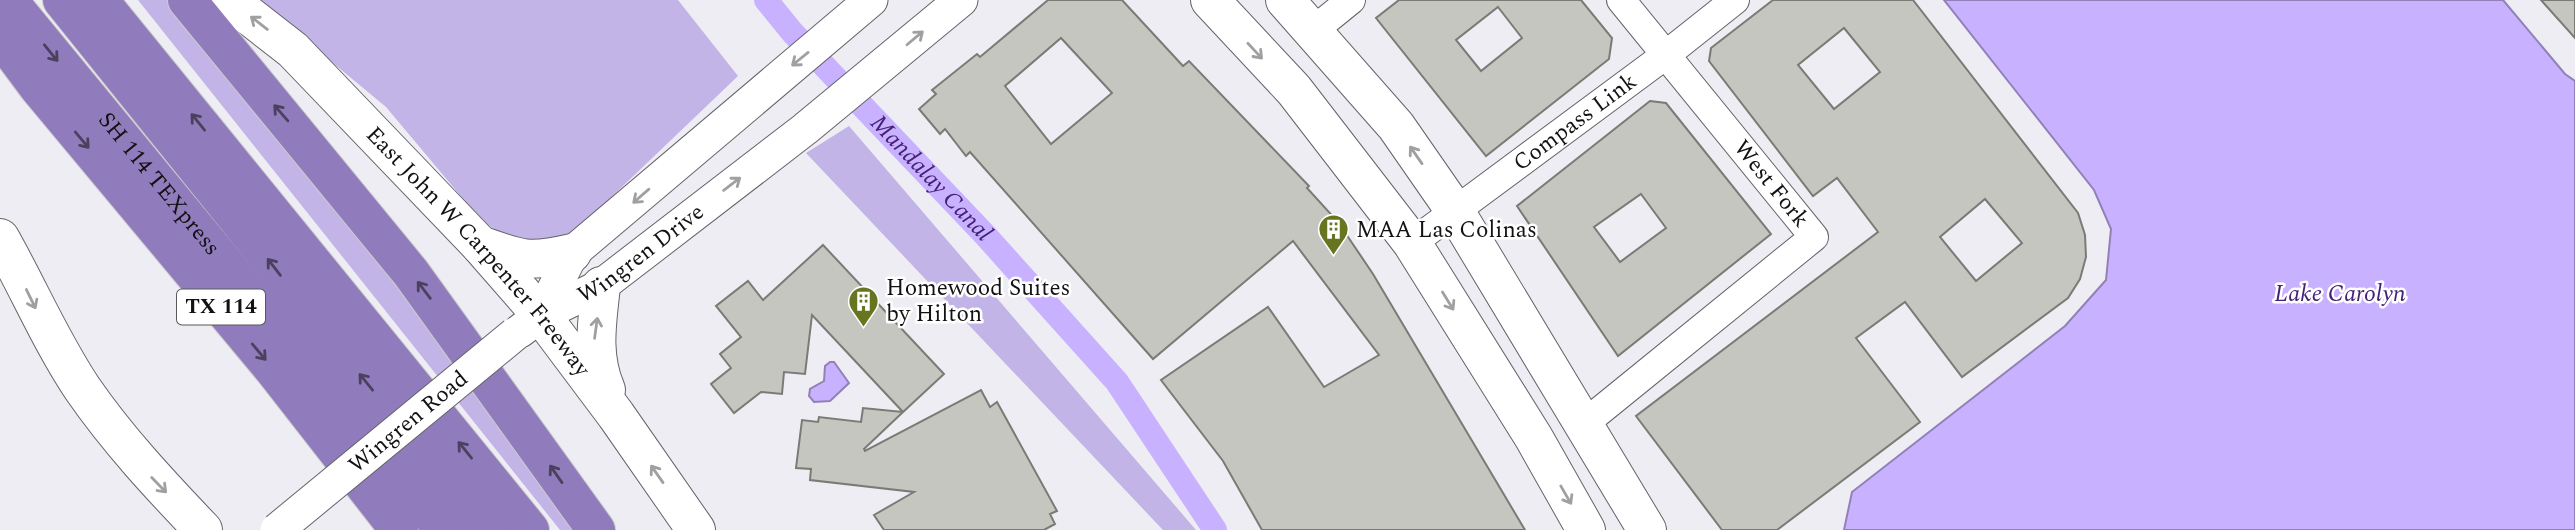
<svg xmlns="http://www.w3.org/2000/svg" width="2575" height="530" viewBox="0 0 2575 530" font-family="Spectral,serif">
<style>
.green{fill:#c2b4e6}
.water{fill:#c8b1fe;stroke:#9181b8;stroke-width:2}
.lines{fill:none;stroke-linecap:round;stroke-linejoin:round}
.canal{stroke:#c8b1fe;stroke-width:24}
.building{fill:#c5c6bf;stroke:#797b75;stroke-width:2;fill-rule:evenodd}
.minor-casing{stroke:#656369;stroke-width:30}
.tertiary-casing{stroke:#656369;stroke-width:35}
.secondary-casing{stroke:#656369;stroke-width:40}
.motorway-casing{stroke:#cbcbcb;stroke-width:40}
.minor{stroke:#fff;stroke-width:28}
.tertiary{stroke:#fff;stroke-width:33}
.secondary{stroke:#fff;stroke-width:38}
.motorway{stroke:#907cbc;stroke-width:38}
.tertiary-bridge-casing{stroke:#656369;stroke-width:35;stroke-linecap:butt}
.tertiary-bridge{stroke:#fff;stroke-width:33}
.oneway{stroke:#a0a0a1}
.oneway2{stroke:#4b415f}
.labels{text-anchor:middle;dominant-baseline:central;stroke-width:5;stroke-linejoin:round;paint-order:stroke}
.shield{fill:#fff;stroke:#59585a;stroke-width:2}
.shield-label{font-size:21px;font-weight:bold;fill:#121113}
.street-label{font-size:23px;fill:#121113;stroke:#fff}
.poi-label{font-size:23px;fill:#121113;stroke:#fff;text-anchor:start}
.water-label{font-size:24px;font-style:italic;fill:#452178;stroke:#fff}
</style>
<rect width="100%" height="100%" fill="#efedf4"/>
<!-- green -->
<path class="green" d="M138 0H175L522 442 582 530H560Z
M257 0H678L738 76 579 228C540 249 514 245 480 219L386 107Z
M849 126 1196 530H1163L806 153Z"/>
<!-- water -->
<path class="water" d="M1944 0H2503L2565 74 2575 81V530H1844L1852 492 2065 326 2106 280 2111 229 2094 190Z
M830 362H834L849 383 830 401 814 402 809 396 810 389 824 381 825 366Z"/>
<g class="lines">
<!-- canal -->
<path class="canal" id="s1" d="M766 0 792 32 986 236 1117 382 1215 530"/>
</g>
<!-- building -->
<path class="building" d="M1048 0H1122L1183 66 1189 61 1309 186 1307 188 1338 222 1373 274 1525 530H1262L1223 461 1161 380 1268 307 1324 387 1379 355 1293 241 1153 359 970 152 966 156 945 129 940 134 919 109 936 94 932 90 977 54 980 57ZM1061 38 1112 93 1051 144 1005 86Z
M1399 0H1581L1612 38 1609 59 1486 156 1376 18ZM1498 7 1522 38 1481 71 1456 40Z
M1773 0H1913L2078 213 2085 235 2086 257 2080 279 2068 298 1962 377 1905 302 1856 338 1920 422 1777 530H1722L1636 416 1878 232 1837 178 1813 196 1709 61 1711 48ZM1844 28 1880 72 1834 109 1798 65ZM1985 199 2022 243 1976 281 1940 237Z
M2541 0H2575V38Z
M1650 101 1666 103 1771 234 1618 356 1517 206ZM1641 194 1666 228 1620 262 1594 227Z
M823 245 944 374 903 412 812 315 805 374 784 372 782 394 761 392 734 413 711 384 731 368 720 354 741 337 716 306 748 281 763 300Z
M981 390 990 407 997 402 1057 511 1050 514 1055 524 1044 530H884L874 515 914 492 810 480 811 469 796 468 802 420 818 422 819 417 861 422 863 408 903 412 864 449 865 451Z"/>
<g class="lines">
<defs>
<g id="minor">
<path d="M1314 30 1351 0"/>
<path id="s2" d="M1412 243 1667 54 1735 0"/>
<path d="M1585 423 1814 237 1621 0"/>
</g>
<g id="tertiary">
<path d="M541 315 572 253 871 0"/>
<path id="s3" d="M520 331 541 315 601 286 805 129 961 0"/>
</g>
<g id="secondary">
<path id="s4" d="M229 0 293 50 480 245 541 315 616 415 696 530"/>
<path d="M1210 0 1294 90 1412 243 1534 438 1586 530"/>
<path d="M1285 0 1396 126 1455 211 1647 530"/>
<path d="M0 238C28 287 50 340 82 388 117 439 160 485 203 530"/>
<path d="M480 245C521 260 529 263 572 253"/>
<path d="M601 286C597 323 591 355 606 390"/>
</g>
<g id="motorway">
<path id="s5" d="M8 0 444 530"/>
<path d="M62 0 487 530"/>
<path d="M99 0 530 530"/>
<path d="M187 0 411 273 596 530"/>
<path d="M0 36 38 87 274 370 399 530"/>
</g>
</defs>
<!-- minor casing -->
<use href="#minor" class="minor-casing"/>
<!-- tertiary casing -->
<use href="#tertiary" class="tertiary-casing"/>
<!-- secondary casing -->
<use href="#secondary" class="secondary-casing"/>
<!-- motorway casing -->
<use href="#motorway" class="motorway-casing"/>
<!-- minor -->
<use href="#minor" class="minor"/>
<!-- tertiary -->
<use href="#tertiary" class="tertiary"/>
<!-- secondary -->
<use href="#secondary" class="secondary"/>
<!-- motorway -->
<use href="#motorway" class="motorway"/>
<defs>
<g id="tertiary-bridge">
<path id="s6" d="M277 530 515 334"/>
</g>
</defs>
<!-- tertiary-bridge casing -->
<use href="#tertiary-bridge" class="tertiary-bridge-casing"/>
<!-- tertiary-bridge -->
<use href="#tertiary-bridge" class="tertiary-bridge"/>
</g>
<!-- one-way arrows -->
<defs><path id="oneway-shaft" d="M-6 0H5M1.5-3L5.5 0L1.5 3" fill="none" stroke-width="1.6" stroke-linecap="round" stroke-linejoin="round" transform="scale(1.75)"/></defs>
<g class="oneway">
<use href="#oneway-shaft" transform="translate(259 23) rotate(-142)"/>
<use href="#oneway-shaft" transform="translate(915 38) rotate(-40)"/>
<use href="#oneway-shaft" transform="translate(1255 51) rotate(47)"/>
<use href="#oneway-shaft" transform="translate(800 59) rotate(141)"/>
<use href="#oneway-shaft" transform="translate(1416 155) rotate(-125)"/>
<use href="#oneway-shaft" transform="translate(732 184) rotate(-37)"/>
<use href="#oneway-shaft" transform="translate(641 196) rotate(139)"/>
<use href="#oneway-shaft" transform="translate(31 299) rotate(64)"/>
<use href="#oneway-shaft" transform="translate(1448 301) rotate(58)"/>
<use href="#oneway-shaft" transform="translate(596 328) rotate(-82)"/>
<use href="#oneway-shaft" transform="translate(657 474) rotate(-125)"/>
<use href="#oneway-shaft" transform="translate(159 485) rotate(46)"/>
<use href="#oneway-shaft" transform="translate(1566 495) rotate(60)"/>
</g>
<g class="oneway2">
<use href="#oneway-shaft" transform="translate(51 53) rotate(51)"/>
<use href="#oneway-shaft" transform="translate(281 113) rotate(-131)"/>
<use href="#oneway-shaft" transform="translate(198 122) rotate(-129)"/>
<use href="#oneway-shaft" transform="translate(82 140) rotate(50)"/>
<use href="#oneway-shaft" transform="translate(274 267) rotate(-128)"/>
<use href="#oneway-shaft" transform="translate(424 290) rotate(-127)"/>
<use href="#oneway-shaft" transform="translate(259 352) rotate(50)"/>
<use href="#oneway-shaft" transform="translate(366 382) rotate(-129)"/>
<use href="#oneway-shaft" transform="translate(465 450) rotate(-129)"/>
<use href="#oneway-shaft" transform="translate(556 474) rotate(-125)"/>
</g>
<!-- icons -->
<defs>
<symbol id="building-pin" viewBox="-11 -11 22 30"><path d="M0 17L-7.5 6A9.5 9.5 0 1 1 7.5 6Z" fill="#677420" stroke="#fff"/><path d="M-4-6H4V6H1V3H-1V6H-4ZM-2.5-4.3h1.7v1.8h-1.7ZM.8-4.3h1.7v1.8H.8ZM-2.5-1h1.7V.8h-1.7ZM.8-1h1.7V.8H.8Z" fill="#fff"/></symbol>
</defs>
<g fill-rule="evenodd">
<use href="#building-pin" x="1316" y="212" width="35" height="47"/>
<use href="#building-pin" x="846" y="284" width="35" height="47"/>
</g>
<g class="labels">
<!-- shield labels -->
<rect class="shield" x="177" y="289.5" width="88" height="35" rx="5"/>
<g class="shield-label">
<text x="221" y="307">TX 114</text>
</g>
<!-- street labels -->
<g class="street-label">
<text stroke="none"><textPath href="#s2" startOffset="203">Compass Link</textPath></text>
<text stroke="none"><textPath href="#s5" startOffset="238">SH 114 TEXpress</textPath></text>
<text transform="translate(1771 184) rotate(51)">West Fork</text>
<text stroke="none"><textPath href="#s4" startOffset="355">East John W Carpenter Freeway</textPath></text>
<text stroke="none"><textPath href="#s3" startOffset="144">Wingren Drive</textPath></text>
<text stroke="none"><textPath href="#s6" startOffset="170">Wingren Road</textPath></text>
</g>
<!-- poi labels -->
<g class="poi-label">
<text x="1356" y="230">MAA Las Colinas</text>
<text x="886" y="288">Homewood Suites<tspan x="886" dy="26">by Hilton</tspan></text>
</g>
<!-- water labels -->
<g class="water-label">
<text stroke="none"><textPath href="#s1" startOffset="243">Mandalay Canal</textPath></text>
<text x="2340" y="294">Lake Carolyn</text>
</g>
</g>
</svg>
